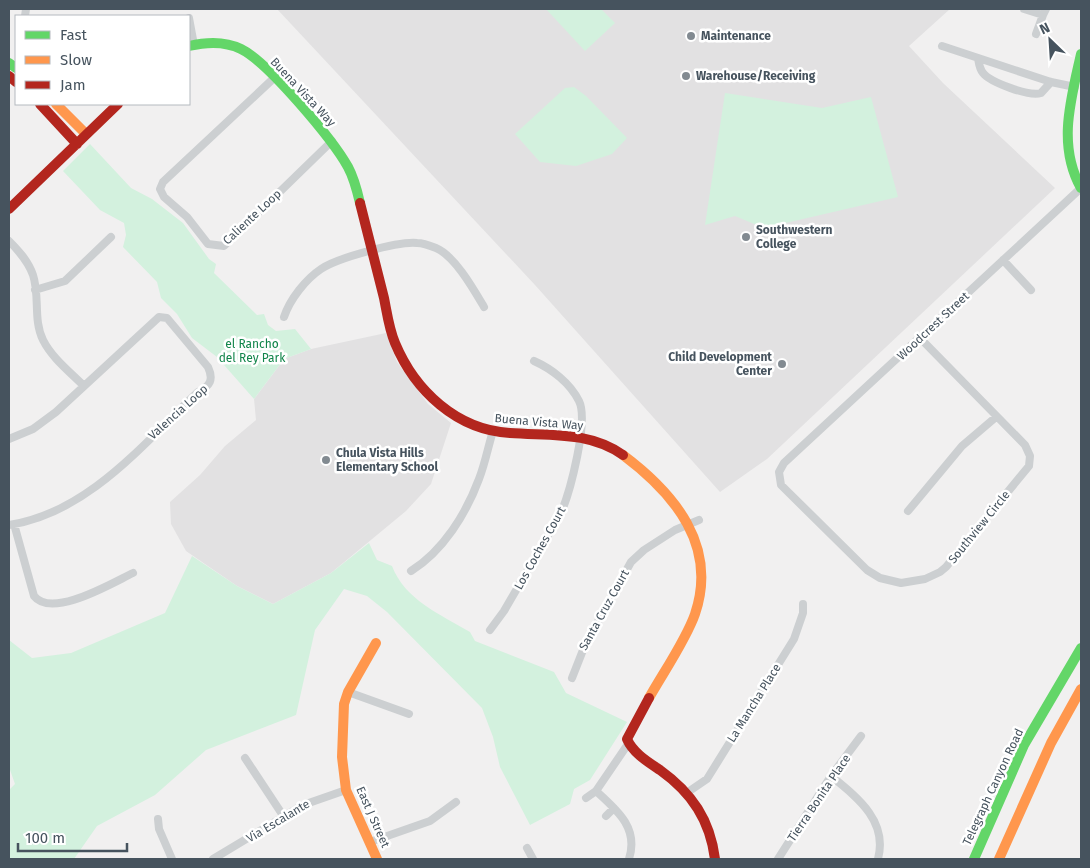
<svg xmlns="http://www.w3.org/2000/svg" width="1090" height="868" viewBox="0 0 1090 868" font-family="'Fira Sans',sans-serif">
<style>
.education{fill:#e2e1e2}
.green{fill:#d3f1de}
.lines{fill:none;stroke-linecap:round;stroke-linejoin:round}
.street{stroke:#cccfd1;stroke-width:8}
.fast{stroke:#63d668;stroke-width:10}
.slow{stroke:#ff974d;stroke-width:10}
.jam{stroke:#b3261e;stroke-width:10}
.poi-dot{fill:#828a91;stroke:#fff;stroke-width:2}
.labels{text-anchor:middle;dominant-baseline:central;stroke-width:5;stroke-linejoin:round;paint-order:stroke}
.poi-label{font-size:12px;font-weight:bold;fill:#46535e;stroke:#fff;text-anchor:start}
.street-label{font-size:12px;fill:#46535e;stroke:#fff}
.park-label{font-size:12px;fill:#11854a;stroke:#fff}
</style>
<rect width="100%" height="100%" fill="#f1f0f0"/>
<!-- education -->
<path class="education" d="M277 9H950L909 46 943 83 1055 188 767 459 720 492 535 285Z
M386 333 397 362 428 404 451 423 431 484 406 511 331 573 273 604 237 586 186 551 171 524 170 502 200 475 225 446 256 420 254 399 284 359 311 349Z"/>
<!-- green -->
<path class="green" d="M546 9H601L615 23 585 51Z
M574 87 586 96 627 138 612 154 576 166 540 162 515 134 565 88Z
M725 93 822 108 871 97 898 197 764 228 735 216 705 225Z
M90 144 131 188 152 199 183 223 209 259 216 264 214 273 257 315 264 314 268 325 276 331 295 329 311 349 284 359 254 399 217 357 192 338 177 314 161 298 157 282 123 247 126 235 124 223 100 210 63 171Z
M369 543 377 560 392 566C405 600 440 614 470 632L475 641 554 672 566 693 627 722 590 780 574 789 570 804 530 825 500 767 493 737 482 708 387 612 367 596 344 589 315 630 296 715 206 750 155 795 97 826 74 859H9V790L15 784 9 767V640L32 658 71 653 165 613 192 556 237 586 273 604 331 573Z"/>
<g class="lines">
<!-- street -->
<path class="street" d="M1024 9 1043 15 1046 9
M25 16 26 9
M189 18 194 45
M1036 34 1043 15
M942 46 1051 82 1075 87
M978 58C979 63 979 68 983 73 990 82 1029 97 1041 93L1051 82
M274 78 163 182 160 189 164 197 187 217 208 244 224 246 332 141
M9 241C19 251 28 261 33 275 40 296 33 320 43 340 52 358 70 372 84 386
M1003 260 1031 290
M35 290 65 281 111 237
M284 317C290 299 306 279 321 269 337 258 399 241 417 243 423 243 431 246 436 248 455 256 474 290 484 307
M920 338 1025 445 1030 456 1029 466 946 567 940 572 925 579 901 583 880 578 867 570 781 485 779 472 784 463 1081 188
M9 439 33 429 56 412 159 317 167 318 208 367C214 380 210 386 198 392 143 444 88 513 9 525
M908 511 962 446 996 417
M14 524 34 596C52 619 112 583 133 573
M411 571C443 551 466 514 479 479 485 464 488 447 493 431
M490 630 504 611 561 513C570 492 589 421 579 401 570 383 552 369 534 361
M572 678 585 645 631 562 644 550 675 530 699 520
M348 692 409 714
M245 758 284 817
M831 776C858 798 888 821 878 859
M596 791C617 810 639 828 629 859
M688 792 707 779 794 639 803 613V604
M586 798 596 791 628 744
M606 816 614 808
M158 819 159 829 172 859
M370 842 430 821 456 802
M527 848 533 859
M213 859 303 805 346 790
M778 859 831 776 861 736"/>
<!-- fast -->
<path class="fast" d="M189 46C206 42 225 41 241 49 268 62 333 140 348 167 354 178 357 190 360 203
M1081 54C1071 99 1057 145 1081 188
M9 63 16 68
M974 859 1024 745 1081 648"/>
<!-- slow -->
<path class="slow" d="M56 104 86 134
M623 455C675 494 718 546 695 614 686 640 663 673 649 698
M376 643 348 692 344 704 342 757 346 790 377 859
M999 859 1051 743 1081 689"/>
<!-- jam -->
<path class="jam" d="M9 76 16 82
M40 104 77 144
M360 203C368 235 376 267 384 298 387 313 389 329 395 343 415 391 457 430 510 433 550 436 589 431 623 455
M9 209 118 104
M649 698 627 739C633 753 648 762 660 770 692 793 710 820 715 859"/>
</g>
<!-- markers -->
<g class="poi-dot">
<circle cx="691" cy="36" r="5"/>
<circle cx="686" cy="76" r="5"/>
<circle cx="746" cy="237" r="5"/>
<circle cx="782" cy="364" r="5"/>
<circle cx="326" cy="460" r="5"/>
</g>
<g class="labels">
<!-- poi labels -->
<g class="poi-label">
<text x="701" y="36">Maintenance</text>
<text x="696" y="76">Warehouse/Receiving</text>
<text x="756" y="230">Southwestern<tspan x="756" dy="14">College</tspan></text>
<text x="772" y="357" text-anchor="end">Child Development<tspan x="772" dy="14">Center</tspan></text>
<text x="336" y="453">Chula Vista Hills<tspan x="336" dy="14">Elementary School</tspan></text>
</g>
<!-- street labels -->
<g class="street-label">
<text transform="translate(303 92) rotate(47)">Buena Vista Way</text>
<text transform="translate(252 217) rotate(-43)">Caliente Loop</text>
<text transform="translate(933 326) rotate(-43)">Woodcrest Street</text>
<text transform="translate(178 412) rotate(-42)">Valencia Loop</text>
<text transform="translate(539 422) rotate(5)">Buena Vista Way</text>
<text transform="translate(979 527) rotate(-51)">Southview Circle</text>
<text transform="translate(540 548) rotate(-61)">Los Coches Court</text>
<text transform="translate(604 610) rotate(-61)">Santa Cruz Court</text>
<text transform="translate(754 703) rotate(-58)">La Mancha Place</text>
<text transform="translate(993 787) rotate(-65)">Telegraph Canyon Road</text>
<text transform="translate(819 798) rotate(-56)">Tierra Bonita Place</text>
<text transform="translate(373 817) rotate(66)">East J Street</text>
<text transform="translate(278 821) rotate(-31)">Via Escalante</text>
</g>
<!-- park labels -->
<g class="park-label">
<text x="252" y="344">el Rancho<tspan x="252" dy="14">del Rey Park</tspan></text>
</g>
</g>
<!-- border -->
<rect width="1090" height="868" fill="none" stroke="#46535e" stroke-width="20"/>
<!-- legend -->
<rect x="15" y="15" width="175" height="90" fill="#ffffff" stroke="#b5babf"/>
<rect x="25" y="31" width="25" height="8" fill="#63d668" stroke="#b5babf"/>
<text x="60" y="40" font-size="15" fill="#46535e">Fast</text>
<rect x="25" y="56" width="25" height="8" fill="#ff974d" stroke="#b5babf"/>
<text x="60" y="65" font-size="15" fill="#46535e">Slow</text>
<rect x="25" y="81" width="25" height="8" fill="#b3261e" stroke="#b5babf"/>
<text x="60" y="90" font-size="15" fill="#46535e">Jam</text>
<!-- north arrow -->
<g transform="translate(1050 40) rotate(335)" stroke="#ffffff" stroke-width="4" paint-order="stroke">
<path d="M0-4L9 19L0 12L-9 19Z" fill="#46535e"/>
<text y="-8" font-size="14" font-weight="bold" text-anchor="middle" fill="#46535e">N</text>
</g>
<!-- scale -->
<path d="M18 843v8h109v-8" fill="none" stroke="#46535e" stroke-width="2.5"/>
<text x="25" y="843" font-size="15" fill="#46535e" stroke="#ffffff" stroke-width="4" paint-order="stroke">100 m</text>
</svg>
